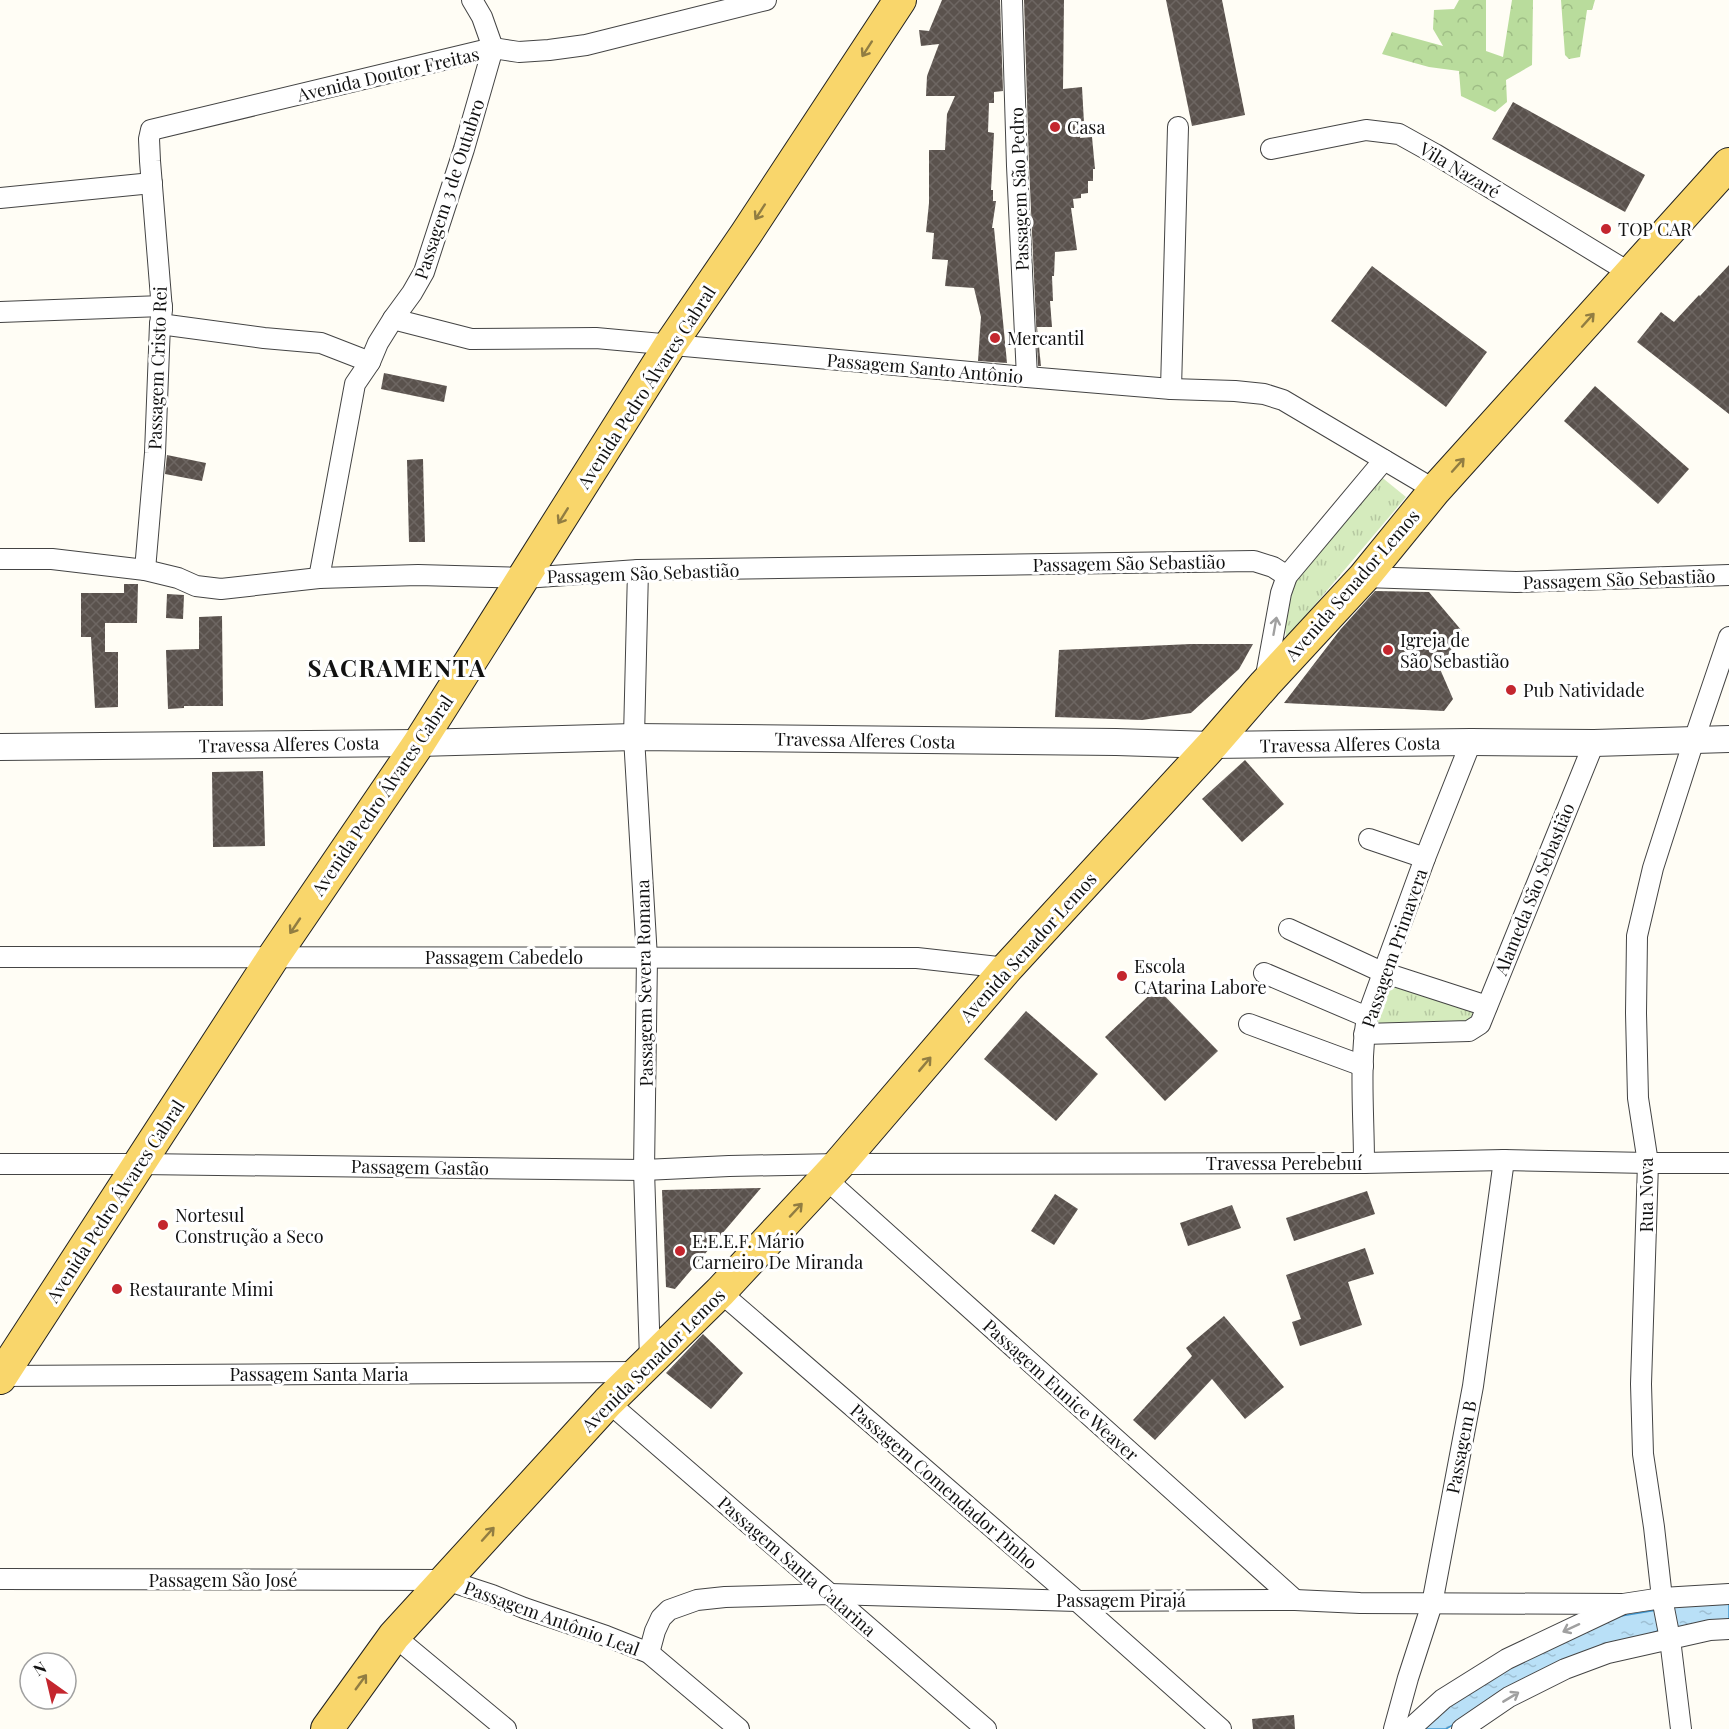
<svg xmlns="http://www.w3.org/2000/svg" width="1729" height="1729" font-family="'Playfair Display',serif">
<defs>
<pattern id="grass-tufts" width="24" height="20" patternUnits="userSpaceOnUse" patternTransform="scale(1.5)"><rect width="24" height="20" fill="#d5ebbd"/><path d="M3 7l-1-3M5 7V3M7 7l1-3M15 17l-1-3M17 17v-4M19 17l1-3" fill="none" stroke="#b6c8a1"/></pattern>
<pattern id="forest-crowns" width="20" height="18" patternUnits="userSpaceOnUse" patternTransform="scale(1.5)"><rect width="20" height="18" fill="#b9dc9c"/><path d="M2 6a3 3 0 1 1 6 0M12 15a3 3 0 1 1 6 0" fill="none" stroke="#9ebc85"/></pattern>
<pattern id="water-ripples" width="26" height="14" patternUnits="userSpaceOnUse" patternTransform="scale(1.5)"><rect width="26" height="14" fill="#b9e0f7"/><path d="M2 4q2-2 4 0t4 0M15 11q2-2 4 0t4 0" fill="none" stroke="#9ebfd3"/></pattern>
<pattern id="building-cross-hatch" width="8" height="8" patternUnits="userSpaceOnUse" patternTransform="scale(1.5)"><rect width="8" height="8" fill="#5a524d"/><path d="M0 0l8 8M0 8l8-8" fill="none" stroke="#6d6662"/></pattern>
</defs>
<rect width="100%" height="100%" fill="#fffdf5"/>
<g fill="url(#grass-tufts)">
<path d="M1379,475L1406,497L1286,639L1284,604L1295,580Z"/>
<path d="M1386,979L1483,1006L1464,1023L1376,1026L1371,1019Z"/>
</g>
<g fill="url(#forest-crowns)">
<path d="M1459,0H1486V51L1503,57L1512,0H1533L1532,65L1506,80L1507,102L1495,112L1461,96L1459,71L1429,67L1382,54L1392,32L1443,46L1433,29L1434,10L1454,9Z"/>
<path d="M1561,0H1595L1592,10H1587L1580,57L1569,59L1565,55Z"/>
</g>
<path fill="url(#water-ripples)" stroke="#3f96cf" stroke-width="1.5" d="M1729,1598V1622L1667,1628L1556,1664L1446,1729H1420L1495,1671L1583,1629L1621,1616Z"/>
<g fill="url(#building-cross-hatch)">
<path d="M942,0H1000L1003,91L994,92V103H989L988,132L994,133L991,190H993V201H996L992,228H994L1007,363L978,361L981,317L974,288L945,286L948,260L932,259L934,233L926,232L929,203V150H945L947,114L955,96H926L927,76L939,44L921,46L919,30L929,31Z"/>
<path d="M1024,0H1064L1063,89L1082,87L1084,123L1080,138L1092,137L1095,169H1093V181H1088V193L1081,194V198L1073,199L1074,208H1071L1077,250L1055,252L1054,276H1052L1053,301H1050L1052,327H1037L1041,366H1038L1029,166Z"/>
<path d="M1166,0H1222L1245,115L1192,126Z"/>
<path d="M1513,102L1645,175L1625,212L1492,139Z"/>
<path d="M1729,265V414L1637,342L1661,312L1674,322L1699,295L1700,296Z"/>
<path d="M1372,266L1487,352L1446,407L1331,321Z"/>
<path d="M384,373L447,386L444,402L381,389Z"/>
<path d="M1595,386L1689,469L1658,504L1564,421Z"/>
<path d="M167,455L206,463L202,481L165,474Z"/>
<path d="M423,459L425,542H409L407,460Z"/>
<path d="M124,584H138L137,623H105V652H118V707L95,708L91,637H81V593H124Z"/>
<path d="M1375,591L1429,592L1462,631L1440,669L1453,699L1444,711L1284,703L1340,630Z"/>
<path d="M167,594L184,595L183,619L166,618Z"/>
<path d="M222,616L223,706H184V708L168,709L166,650L199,649V617Z"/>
<path d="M1191,644H1253L1239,669L1191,713L1142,720L1055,717L1059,650Z"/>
<path d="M1245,760L1284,804L1242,842L1202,799Z"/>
<path d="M263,771L265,846L213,847L212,772Z"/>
<path d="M1157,988L1218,1051L1165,1101L1105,1037Z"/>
<path d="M1026,1011L1098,1074L1056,1121L984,1059Z"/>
<path d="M761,1188L675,1289L666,1287L662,1190Z"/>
<path d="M1367,1191L1375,1214L1294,1241L1286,1218Z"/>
<path d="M1055,1194L1078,1209L1054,1245L1031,1231Z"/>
<path d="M1232,1205L1241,1228L1188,1246L1180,1223Z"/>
<path d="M1365,1248L1374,1274L1348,1282L1362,1325L1300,1346L1292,1322L1301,1319L1286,1275Z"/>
<path d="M1224,1316L1284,1387L1245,1419L1212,1379L1155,1440L1133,1420L1192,1356L1186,1348Z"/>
<path d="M703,1334L743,1373L711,1409L666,1373Z"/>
<path d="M1294,1715L1295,1729H1253L1252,1719Z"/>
</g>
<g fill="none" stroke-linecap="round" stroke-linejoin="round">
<defs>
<g id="minor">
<path d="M1012,0L1017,166L1027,377"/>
<path d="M1271,149L1366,130L1399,134L1435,154L1630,273"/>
<path d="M0,198L152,183"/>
<path d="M0,312L162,306"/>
<path d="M393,319L471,339L596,338L1027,377L1171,389L1235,391L1264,394L1283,400L1435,490"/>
<path d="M160,324L264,338L321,343L370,362"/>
<path d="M1171,389L1178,127"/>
<path d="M0,559H52L145,570L178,578L196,586L221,589L319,578L418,575L524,578L638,570L1254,561L1273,567L1287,576"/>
<path d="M145,570L155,453L160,324L162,310L150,161L149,139L151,130L493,48L519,52L549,50L586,45L766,0"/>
<path d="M638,570L634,737L647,958L644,1170L650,1359"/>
<path d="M1364,577L1516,582L1729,575"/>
<path d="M319,578L355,384L370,362L378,343L393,319L412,293L424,272L464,149L493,48L482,17L472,0"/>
<path d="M1265,681L1281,593L1287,576L1384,460"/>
<path d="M1369,839L1425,858"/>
<path d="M1289,929L1382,972L1487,1006"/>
<path d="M0,957L917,958L1007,968"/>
<path d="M1264,973L1367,1017"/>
<path d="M1249,1024L1363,1066"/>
<path d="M1364,1034L1469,1031L1480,1024L1594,743"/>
<path d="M1364,1163C1364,1115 1359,1065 1367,1017L1425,858L1471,742"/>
<path d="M0,1164H140L644,1170L729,1166L839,1164L1364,1163L1504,1160L1648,1163H1729"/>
<path d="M826,1179L1295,1600"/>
<path d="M720,1292L1077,1601L1221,1729"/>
<path d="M0,1376L638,1372"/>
<path d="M608,1402L986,1729"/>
<path d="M0,1579L446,1580L492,1595L524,1608L606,1636L649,1653L739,1729"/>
<path d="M394,1636L506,1729"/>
<path d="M649,1653L655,1631L661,1618L669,1610L697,1600L725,1597L830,1594L1077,1601L1295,1600L1360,1603L1623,1604"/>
<path d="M1394,1729L1408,1678L1432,1604L1473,1386L1504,1160"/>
<path d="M1410,1729L1443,1699L1507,1659L1623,1604L1662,1598L1729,1594"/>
<path d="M1462,1729L1509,1697L1565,1669L1608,1653L1710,1630L1729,1629"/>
<path d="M1681,1729L1670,1639L1662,1598L1654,1527L1643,1454L1641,1384L1648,1163L1638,1098L1636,1013L1637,936L1653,868L1694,740L1729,637"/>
</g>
<path id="tertiary" d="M0,747L419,743L634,737L1116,742L1212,745L1471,742L1594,743L1729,739"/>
<g id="primary">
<path d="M0,1378L274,956L419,743L670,345L746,234L900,0"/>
<path d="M327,1729L394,1636L608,1402L720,1292L839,1164L1007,968L1212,745L1265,684L1364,577L1435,490L1729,164"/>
</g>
</defs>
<use href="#minor" stroke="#444" stroke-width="22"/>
<use href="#tertiary" stroke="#444" stroke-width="28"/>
<use href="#primary" stroke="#222" stroke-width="34"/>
<use href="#minor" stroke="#fff" stroke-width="20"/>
<use href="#tertiary" stroke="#fff" stroke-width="26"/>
<use href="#primary" stroke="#f9d66b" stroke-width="32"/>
</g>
<defs><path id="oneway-shaft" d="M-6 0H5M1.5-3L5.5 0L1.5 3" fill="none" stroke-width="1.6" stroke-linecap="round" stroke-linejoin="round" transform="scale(1.5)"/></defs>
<g stroke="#917d42">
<use href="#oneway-shaft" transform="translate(867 49) rotate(123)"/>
<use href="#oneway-shaft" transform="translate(760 212) rotate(123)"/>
<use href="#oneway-shaft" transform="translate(1588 320) rotate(-48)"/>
<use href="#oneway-shaft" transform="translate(1458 465) rotate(-48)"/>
<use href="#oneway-shaft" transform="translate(563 516) rotate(122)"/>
<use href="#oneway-shaft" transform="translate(295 926) rotate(124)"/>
<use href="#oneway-shaft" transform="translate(925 1064) rotate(-50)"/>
<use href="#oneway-shaft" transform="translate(796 1210) rotate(-47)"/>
<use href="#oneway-shaft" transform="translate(488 1534) rotate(-48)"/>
<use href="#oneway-shaft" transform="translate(361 1682) rotate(-54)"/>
</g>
<g stroke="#a0a0a0">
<use href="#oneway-shaft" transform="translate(1275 626) rotate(-80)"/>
<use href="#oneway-shaft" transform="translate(1571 1628) rotate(155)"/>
<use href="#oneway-shaft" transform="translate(1511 1697) rotate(-31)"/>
</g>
<g fill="#c4262e" stroke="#fff" stroke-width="2">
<circle cx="1055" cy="127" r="6"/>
<circle cx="1606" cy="229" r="6"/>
<circle cx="995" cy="338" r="6"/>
<circle cx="1388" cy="650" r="6"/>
<circle cx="1511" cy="690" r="6"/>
<circle cx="1122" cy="976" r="6"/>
<circle cx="163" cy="1225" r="6"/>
<circle cx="680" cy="1251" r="6"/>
<circle cx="117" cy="1289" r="6"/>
</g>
<g text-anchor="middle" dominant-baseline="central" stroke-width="6" stroke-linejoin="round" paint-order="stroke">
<g font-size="18" fill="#111" stroke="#fff">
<text transform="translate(388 74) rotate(-13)">Avenida Doutor Freitas</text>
<text transform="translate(1460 170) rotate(31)">Vila Nazaré</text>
<text transform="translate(449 189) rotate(-72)">Passagem 3 de Outubro</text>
<text transform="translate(1019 189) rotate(-92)">Passagem São Pedro</text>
<text transform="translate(157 368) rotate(-88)">Passagem Cristo Rei</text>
<text transform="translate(925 368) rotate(5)">Passagem Santo Antônio</text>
<text transform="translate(646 387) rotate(-57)">Avenida Pedro Álvares Cabral</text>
<text transform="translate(1129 563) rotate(-1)">Passagem São Sebastião</text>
<text transform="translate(643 573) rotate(-2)">Passagem São Sebastião</text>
<text transform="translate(1619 579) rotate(-2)">Passagem São Sebastião</text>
<text transform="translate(1352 585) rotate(-49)">Avenida Senador Lemos</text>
<text transform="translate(865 740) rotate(1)">Travessa Alferes Costa</text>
<text transform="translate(289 744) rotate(-1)">Travessa Alferes Costa</text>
<text transform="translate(1350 744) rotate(-1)">Travessa Alferes Costa</text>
<text transform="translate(382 795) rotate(-56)">Avenida Pedro Álvares Cabral</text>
<text transform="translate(1534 889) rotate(-68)">Alameda São Sebastião</text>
<text transform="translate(1028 947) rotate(-48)">Avenida Senador Lemos</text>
<text transform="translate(1394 948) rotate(-71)">Passagem Primavera</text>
<text x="504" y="957">Passagem Cabedelo</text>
<text transform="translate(644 983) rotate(-91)">Passagem Severa Romana</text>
<text x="1284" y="1163">Travessa Perebebuí</text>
<text transform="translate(420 1167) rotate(1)">Passagem Gastão</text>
<text transform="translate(1646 1195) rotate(-90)">Rua Nova</text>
<text transform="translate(115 1201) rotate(-57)">Avenida Pedro Álvares Cabral</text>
<text transform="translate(653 1360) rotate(-45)">Avenida Senador Lemos</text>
<text x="319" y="1374">Passagem Santa Maria</text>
<text transform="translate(1061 1390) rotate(42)">Passagem Eunice Weaver</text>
<text transform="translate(1461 1447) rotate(-79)">Passagem B</text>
<text transform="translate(944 1486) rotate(41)">Passagem Comendador Pinho</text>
<text transform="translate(797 1566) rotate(41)">Passagem Santa Catarina</text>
<text x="223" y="1580">Passagem São José</text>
<text x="1121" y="1600">Passagem Pirajá</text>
<text transform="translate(552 1618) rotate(20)">Passagem Antônio Leal</text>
</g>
<g font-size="18" fill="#111" stroke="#fff" text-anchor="start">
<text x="1067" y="127">Casa</text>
<text x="1618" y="229">TOP CAR</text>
<text x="1007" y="338">Mercantil</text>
<text x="1400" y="640">Igreja de<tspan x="1400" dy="21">São Sebastião</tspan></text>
<text x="1523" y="690">Pub Natividade</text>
<text x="1134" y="966">Escola<tspan x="1134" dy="21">CAtarina Labore</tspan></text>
<text x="175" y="1215">Nortesul<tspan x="175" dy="21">Construção a Seco</tspan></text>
<text x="692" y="1241">E.E.E.F. Mário<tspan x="692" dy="21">Carneiro De Miranda</tspan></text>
<text x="129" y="1289">Restaurante Mimi</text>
</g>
<g font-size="24" font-weight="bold" letter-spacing="1.5" fill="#111" stroke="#fff">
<text x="397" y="667">SACRAMENTA</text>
</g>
</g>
<g transform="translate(48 1681) rotate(326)"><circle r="28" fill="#ffffff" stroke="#a0a0a0" stroke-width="1.5"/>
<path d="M0-4.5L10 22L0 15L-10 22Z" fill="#c4262e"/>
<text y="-9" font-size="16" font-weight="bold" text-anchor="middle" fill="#111111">N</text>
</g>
</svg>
